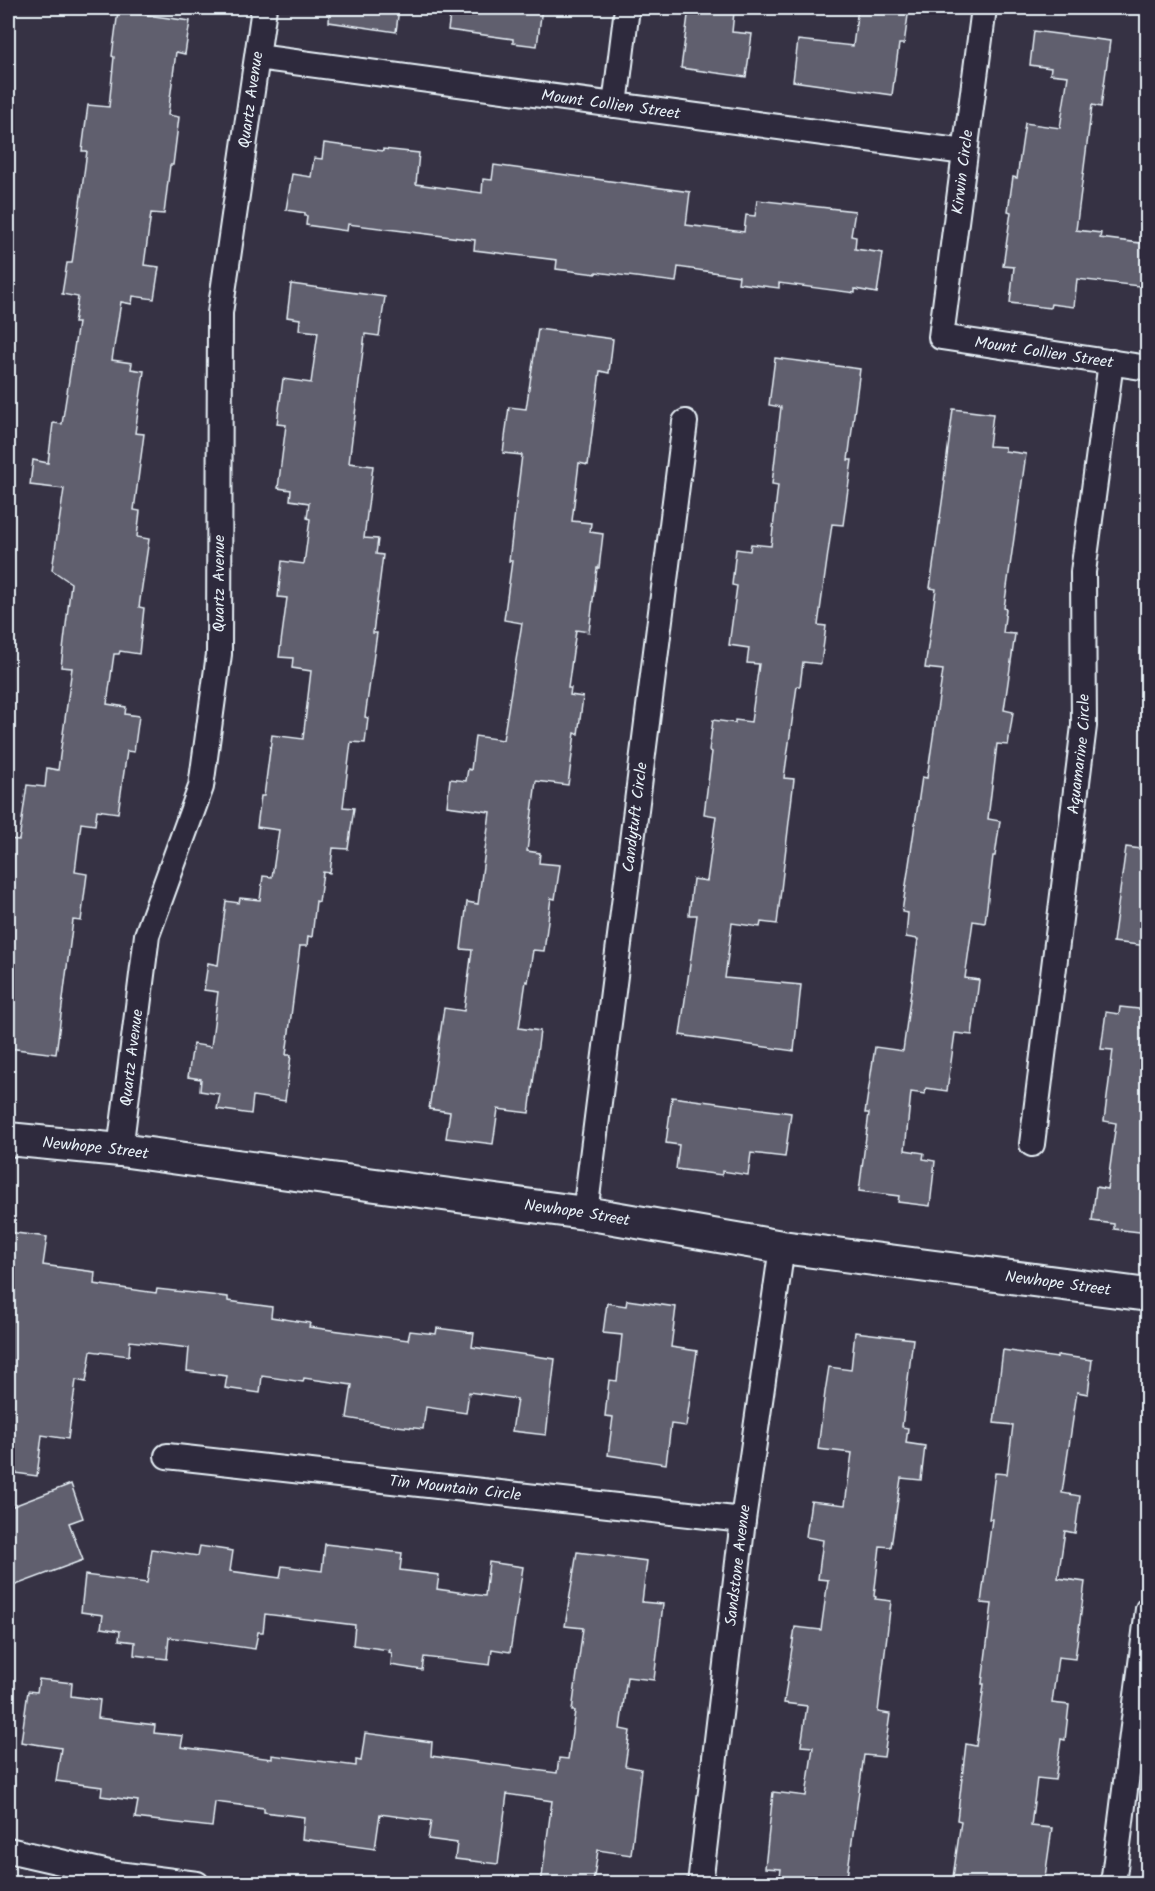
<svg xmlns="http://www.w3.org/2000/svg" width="1155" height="1891" font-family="Kalam,sans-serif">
<rect width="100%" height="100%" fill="#363244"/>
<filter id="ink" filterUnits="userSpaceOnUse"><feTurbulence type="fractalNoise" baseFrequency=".0167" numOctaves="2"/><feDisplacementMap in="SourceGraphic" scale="12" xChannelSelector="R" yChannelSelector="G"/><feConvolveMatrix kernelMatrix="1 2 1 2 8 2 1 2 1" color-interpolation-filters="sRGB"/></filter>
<g filter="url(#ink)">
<g fill="#605e6e" stroke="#e8f1f8" stroke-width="1.5">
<path d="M330,8H399L396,32L329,22Z"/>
<path d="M451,8H542L537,46L513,43V39L448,30Z"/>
<path d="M689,8H719L718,10L734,12L732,32L752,34L746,77L681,68Z"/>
<path d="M858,8H909L904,44H899L892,95L793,81L798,40L853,46Z"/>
<path d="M118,11L190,21L185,54L176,52L168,115L179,117L173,165H170L164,214L151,213L144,265L159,267L154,299L133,296L132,304L121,302L112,360L132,363L131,369L144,371L135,433L144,434L134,510L140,511L137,537L149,539L139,607L144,608L139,654L120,651L119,654H114L107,704L126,707L125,714L139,716L134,752L127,751L118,813L97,810L95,825L81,823L75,872L87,874L81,921L73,920L56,1054L8,1048V839L19,840L27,785L45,787L47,768L58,770L72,668L61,667L71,583L52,570L64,489L30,485L33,460L48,463L53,423L62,424L78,323H74L78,297L62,294L67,263H72L87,151H82L88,105L109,107L114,57L112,56Z"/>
<path d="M1034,31L1110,41L1101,107L1092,105L1076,230L1101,233L1100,238L1148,244V287L1077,279L1074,307L1051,304L1050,308L1010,303L1014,267L1003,266L1011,212L1008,211L1013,177L1017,178L1025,123L1060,128L1068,76L1050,74L1051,68L1030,65Z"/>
<path d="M324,143L383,151V149L419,153L416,184L482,193L483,179L492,180L494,165L690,192L686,225L744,232L746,215L755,216L757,200L855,211L851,236L856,237L855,249L883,253L877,293L855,289V293L779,283V288L738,283L739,276L678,267L676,282L596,272V274L556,269L557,260L474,250L475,240L348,224L347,231L306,225L307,216H305V213L286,210L292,174L311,177L314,158L322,159Z"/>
<path d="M291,284L385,297L379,336L365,334L349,463L373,466L364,538L378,539L376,554L383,555L373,633H377L365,717L368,718L365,743L351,742L343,807L354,808L348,849L333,848L330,873L323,872L319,902L316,901L312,937L308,936L307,946H300L286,1055H291L285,1101L253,1096L251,1114L217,1109L220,1094L200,1091L201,1079L188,1077L193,1044L211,1047L218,992L204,990L208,963L218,965L226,901L239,903L240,898L260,900L263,876L272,877L279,830L257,827L261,796H264L272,735L303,739L311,671L292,668L293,658L279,657L287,598L278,597L282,561L304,564L310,519L307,518L309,503L290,500L291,490L278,488L286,425L277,424L283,379L311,383L318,332L299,330L300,319L287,317Z"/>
<path d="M538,329L613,339L609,373L600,371L588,465L579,463L572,521L591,523L590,532L603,534L599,568H597L589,632L576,630L568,688H571L570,695L583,697L578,734L575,733L568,785L536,781L527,851L540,853L539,863L560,865L555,899L551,898L544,951L533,950L528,982L526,981L519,1028L540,1031L529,1113L498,1109L493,1144L446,1138L450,1112L429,1109L444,1008L464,1011L472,950L461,949L467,902L478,904L490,812L447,806L450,779L466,781L468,769L471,770L475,736L503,740L522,623L504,620L512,561H509L522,455L503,453L509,407L526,409Z"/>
<path d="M775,358L860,369L848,460H852L843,525L832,524L818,625L826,626L821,664L803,662L800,686H797L784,778L794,779L777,924L761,922L760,927L732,923L725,978L801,985L794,1051L680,1035L697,915H689L693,879L707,881L716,816L704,814L712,752L709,751L713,720L735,723V720L751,722L759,664L747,663L749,648L729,645L737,586L732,585L736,549L750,551L751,544L771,546L778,485L772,484L781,407L769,405Z"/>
<path d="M953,409L993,414L989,446L1005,447V451L1026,454L1004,608L1006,609L1003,633L1015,634L1004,710L1013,712L1008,745L997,744L988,819L1000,821L995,856H993L985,923L973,921L965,978L979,980L972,1035L955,1033L947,1091L926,1088L925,1094L911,1092L905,1150L924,1153L923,1159L935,1161L930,1206L898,1202L899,1196L859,1191L869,1113H865L875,1047L903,1051L918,939L906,937L908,913L902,912L922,777L927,778L943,670L925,668L936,589L930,588L945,481L944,480Z"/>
<path d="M1126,847L1148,850V946L1113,942Z"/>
<path d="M1120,1007L1148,1010V1233L1114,1229V1224L1092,1221L1096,1187L1107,1189L1116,1123L1104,1121L1113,1050L1101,1049L1106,1012L1119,1014Z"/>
<path d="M672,1097L791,1113L785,1157L751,1153L748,1175L722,1171V1175L676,1169L679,1145L666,1143Z"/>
<path d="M8,1232L47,1237L43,1265L95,1272L94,1284L156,1293L157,1289L228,1297V1301L272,1307L271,1317L310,1323L309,1327L408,1340L410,1331L436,1334L437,1328L474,1333L472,1347L555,1359L546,1435L512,1431L517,1399L469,1392L466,1413L426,1407L423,1429L388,1425L347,1418L352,1385L304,1378L303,1382L262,1376L260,1393L225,1388L227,1376L187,1371L189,1348L130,1341L129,1356L91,1351L86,1382L76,1380L68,1439L42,1435L37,1476L8,1472Z"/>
<path d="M627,1300L676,1307L671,1347L697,1351L686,1426L671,1424L666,1464L608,1455L613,1417L605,1416L609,1380L617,1381L622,1335L603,1333L607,1303L626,1306Z"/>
<path d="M855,1332L913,1339L902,1427L908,1428L906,1443L925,1446L921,1480L901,1478L891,1547L880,1546L874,1596L876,1597L875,1599L891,1601L878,1712L890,1714L884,1757L864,1755L846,1884H779L781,1869L765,1868L773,1792L806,1796L813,1747L801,1746L807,1706L784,1703L795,1627L821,1630L828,1580L818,1579L823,1540L806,1537L811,1501L845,1505L852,1453L818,1449L825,1392L829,1367L851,1370Z"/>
<path d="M1003,1350L1057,1358V1355L1092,1360L1088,1394L1077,1392L1062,1493L1080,1496L1075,1533L1065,1531L1058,1578L1085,1582L1075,1659L1058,1657L1052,1703L1069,1705L1065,1740L1061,1739L1055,1780L1037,1778L1031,1826L1052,1828L1044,1884H952L961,1821L957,1820L966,1744L976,1746L984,1684H982L992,1604L981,1603L992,1519H989L995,1473L1007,1474L1013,1425L994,1423Z"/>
<path d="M71,1484L83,1518L69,1523L83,1560L8,1588V1508Z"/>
<path d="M325,1544L402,1553L400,1570L439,1575L437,1589L485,1596L489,1562L523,1567L510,1652L492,1649L490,1665L424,1657L422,1670L391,1665L392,1653L389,1652L390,1650L353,1645L355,1625L265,1614L263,1632H258L255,1649L169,1637L167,1659L134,1655L135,1642L119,1640L120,1631L101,1628L103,1615L81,1612L85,1575L147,1583L152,1549L198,1556L200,1546L233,1551L230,1571L280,1578L282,1566L322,1571Z"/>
<path d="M577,1552L647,1561L642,1602L663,1604L654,1680L627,1677L620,1729L630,1731L625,1766L641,1769L631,1855L598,1850L593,1884H541L552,1801L507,1794L498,1864L455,1859L457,1843L428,1839L431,1821L380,1814L375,1849L302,1839L304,1817L264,1812V1808L215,1802L212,1827L135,1818L138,1801L101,1796L102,1787L56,1781L61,1748L21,1742L28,1691L37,1692L39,1679L72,1683L71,1696L100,1700L98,1718L155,1725L154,1733L183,1736L181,1747L272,1759V1755L356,1766V1760L361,1761L365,1733L432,1742L431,1756L557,1773L559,1758L568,1759L575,1711H572L583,1628L565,1626Z"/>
</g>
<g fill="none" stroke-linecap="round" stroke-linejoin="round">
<defs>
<g id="minor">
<path id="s1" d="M984,8L941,337L1148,368"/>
<path id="s2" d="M257,57L965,152"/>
<path d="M615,105L627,8"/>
<path id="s3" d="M1032,1144L1084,726L1083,572L1111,362"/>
<path id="s4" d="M120,1150L147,935L201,787L219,654L220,313L264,8"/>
<path id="s5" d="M585,1213L685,422"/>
<path id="s6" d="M167,1456L743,1520"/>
<path d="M8,1850L109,1873L197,1884"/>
<path id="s7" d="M700,1884L743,1520L782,1247"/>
<path d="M1113,1884L1148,1609"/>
</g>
<g id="tertiary">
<path id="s8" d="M8,1139L120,1150L368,1184L585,1213L782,1247L1148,1295"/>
</g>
</defs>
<use href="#minor" stroke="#e8f1f8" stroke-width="28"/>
<use href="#tertiary" stroke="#e8f1f8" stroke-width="36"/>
<use href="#minor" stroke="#2f2a3d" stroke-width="24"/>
<use href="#tertiary" stroke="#2f2a3d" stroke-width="32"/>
</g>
</g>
<g text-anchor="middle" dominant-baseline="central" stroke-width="6" stroke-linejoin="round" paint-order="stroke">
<g font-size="16" fill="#e8f1f8" stroke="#2f2a3d">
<text stroke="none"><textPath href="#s4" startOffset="1065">Quartz Avenue</textPath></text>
<text stroke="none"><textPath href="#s2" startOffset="357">Mount Collien Street</textPath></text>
<text transform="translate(963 172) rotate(-83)">Kirwin Circle</text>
<text stroke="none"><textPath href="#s1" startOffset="436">Mount Collien Street</textPath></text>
<text stroke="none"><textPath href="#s4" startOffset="579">Quartz Avenue</textPath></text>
<text stroke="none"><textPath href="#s3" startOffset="393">Aquamarine Circle</textPath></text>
<text stroke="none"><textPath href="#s5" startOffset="399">Candytuft Circle</textPath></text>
<text stroke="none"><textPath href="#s4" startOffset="93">Quartz Avenue</textPath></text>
<text stroke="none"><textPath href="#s8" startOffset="88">Newhope Street</textPath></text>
<text stroke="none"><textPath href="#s8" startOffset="574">Newhope Street</textPath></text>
<text stroke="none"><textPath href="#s8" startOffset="1060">Newhope Street</textPath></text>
<text stroke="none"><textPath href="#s6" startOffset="290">Tin Mountain Circle</textPath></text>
<text stroke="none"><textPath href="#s7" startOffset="321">Sandstone Avenue</textPath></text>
</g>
</g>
<rect width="1155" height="1891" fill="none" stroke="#2f2a3d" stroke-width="30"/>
<rect x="15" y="15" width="1125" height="1861" fill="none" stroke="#e8f1f8" stroke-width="2" filter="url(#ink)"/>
</svg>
